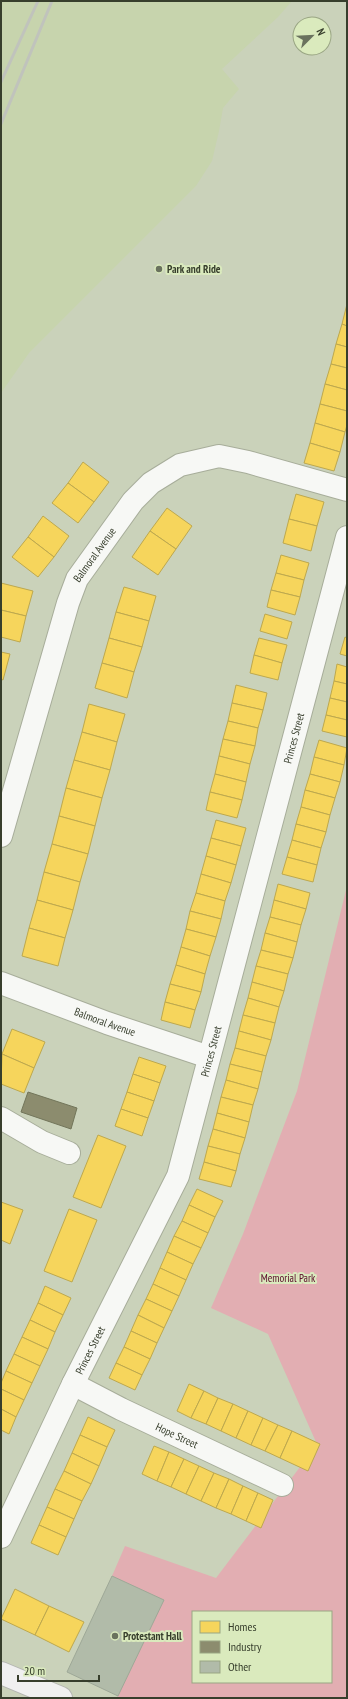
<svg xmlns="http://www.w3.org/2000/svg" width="348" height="1699" font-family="'PT Sans Narrow',sans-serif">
<rect width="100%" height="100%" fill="#cad2ba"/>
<path fill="#c7d4ad" d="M1,1H292L278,17L222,69L239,89L223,108L219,131L212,161L196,186L29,353L1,393Z"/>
<path fill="#e2aeb2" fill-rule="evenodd" d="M347,886V1698H117L163,1600L112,1576L125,1546L216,1578L300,1467L308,1471L320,1444L316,1442L268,1334L211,1308L243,1234L297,1091ZM193,1612H331V1682H193Z"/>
<g fill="#f6d55c" stroke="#bda84e">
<path d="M347,304V326L342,324Z"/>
<path d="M342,324L347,326V347L336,344Z"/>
<path d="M336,344L347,347V368L331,364Z"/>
<path d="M331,364L347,368V390L325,384Z"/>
<path d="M325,384L347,390V411L320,404Z"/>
<path d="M320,404L347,411V425L345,432L315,423Z"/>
<path d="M315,423L345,432L340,452L310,443Z"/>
<path d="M310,443L340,452L334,471L304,463Z"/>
<path d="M83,462L109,482L94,502L68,483Z"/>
<path d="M68,483L94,502L78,523L52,503Z"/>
<path d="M296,494L324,502L317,526L289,519Z"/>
<path d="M167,508L192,526L176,549L150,531Z"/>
<path d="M43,516L69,536L54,557L28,537Z"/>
<path d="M289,519L317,526L311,551L283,543Z"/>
<path d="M150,531L176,549L158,575L132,557Z"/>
<path d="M28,537L54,557L38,577L12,557Z"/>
<path d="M281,555L309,563L304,580L276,573Z"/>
<path d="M276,573L304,580L300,597L271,590Z"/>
<path d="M1,583L33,591L26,616L1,610Z"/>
<path d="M124,587L156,596L149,621L116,612Z"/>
<path d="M271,590L300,597L295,615L267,607Z"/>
<path d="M1,610L26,616L20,642L1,637Z"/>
<path d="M116,612L149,621L142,647L109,638Z"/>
<path d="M265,614L292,622L287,639L260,631Z"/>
<path d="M345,637L347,638V656L340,654Z"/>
<path d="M109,638L142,647L134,672L102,663Z"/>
<path d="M259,638L287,645L282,663L254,655Z"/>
<path d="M1,652L10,654L3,680L1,679Z"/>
<path d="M254,655L282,663L278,680L250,673Z"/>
<path d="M102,663L134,672L127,698L95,688Z"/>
<path d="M337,664L347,667V684L334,681Z"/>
<path d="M334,681L347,684V702L330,698Z"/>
<path d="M236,685L267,693L263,710L232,703Z"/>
<path d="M330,698L347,702V720L326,715Z"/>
<path d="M232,703L263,710L258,728L228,721Z"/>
<path d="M89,704L125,714L117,742L82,732Z"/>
<path d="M326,715L347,720V737L322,731Z"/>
<path d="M228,721L258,728L255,746L223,739Z"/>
<path d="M82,732L117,742L110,770L74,760Z"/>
<path d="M223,739L255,746L250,764L219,756Z"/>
<path d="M319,740L347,748L344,765L314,757Z"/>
<path d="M219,756L250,764L246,782L215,774Z"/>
<path d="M314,757L344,765L340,782L310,774Z"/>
<path d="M74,760L110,770L102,798L66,788Z"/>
<path d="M215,774L246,782L242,800L210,792Z"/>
<path d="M310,774L340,782L335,798L305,790Z"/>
<path d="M66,788L102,798L95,826L59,816Z"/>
<path d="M305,790L335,798L330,815L301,807Z"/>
<path d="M210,792L242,800L237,818L206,810Z"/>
<path d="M301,807L330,815L326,832L296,824Z"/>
<path d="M59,816L95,826L88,854L52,844Z"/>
<path d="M216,820L246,828L241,846L211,838Z"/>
<path d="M296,824L326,832L321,848L292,840Z"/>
<path d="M211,838L241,846L236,865L206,856Z"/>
<path d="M292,840L321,848L317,865L287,857Z"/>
<path d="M52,844L88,854L80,882L44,872Z"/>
<path d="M206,856L236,865L231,883L201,874Z"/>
<path d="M287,857L317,865L313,882L282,874Z"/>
<path d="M44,872L80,882L73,910L37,900Z"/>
<path d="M201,874L231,883L225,901L196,893Z"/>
<path d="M278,884L310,893L306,909L274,900Z"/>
<path d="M196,893L225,901L221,919L190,911Z"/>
<path d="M37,900L73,910L65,938L29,928Z"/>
<path d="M274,900L306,909L301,925L270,917Z"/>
<path d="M190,911L221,919L216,937L186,929Z"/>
<path d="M270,917L301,925L297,942L265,933Z"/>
<path d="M29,928L65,938L58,966L22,956Z"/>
<path d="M186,929L216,937L210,956L181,947Z"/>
<path d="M265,933L297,942L293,958L261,950Z"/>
<path d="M181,947L210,956L205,974L176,965Z"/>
<path d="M261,950L293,958L288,974L256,966Z"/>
<path d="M176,965L205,974L201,992L170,984Z"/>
<path d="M256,966L288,974L284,991L252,982Z"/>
<path d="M252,982L284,991L279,1007L248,998Z"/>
<path d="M170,984L201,992L195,1010L165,1002Z"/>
<path d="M248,998L279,1007L275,1023L243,1015Z"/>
<path d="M165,1002L195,1010L190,1028L161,1020Z"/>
<path d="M243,1015L275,1023L271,1040L239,1031Z"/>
<path d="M12,1029L45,1042L34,1068L2,1054Z"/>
<path d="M239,1031L271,1040L266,1056L235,1048Z"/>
<path d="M235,1048L266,1056L262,1072L230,1064Z"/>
<path d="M2,1054L34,1068L24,1093L1,1084Z"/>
<path d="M139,1057L166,1066L160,1083L133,1074Z"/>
<path d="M230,1064L262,1072L258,1089L226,1080Z"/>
<path d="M133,1074L160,1083L154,1101L127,1092Z"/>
<path d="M226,1080L258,1089L253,1105L221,1097Z"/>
<path d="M127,1092L154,1101L148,1118L121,1109Z"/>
<path d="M221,1097L253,1105L249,1122L217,1113Z"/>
<path d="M121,1109L148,1118L142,1136L115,1126Z"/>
<path d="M217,1113L249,1122L245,1138L213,1129Z"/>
<path d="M213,1129L245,1138L240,1154L208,1146Z"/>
<path d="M98,1135L126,1146L101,1208L73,1197Z"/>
<path d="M208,1146L240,1154L236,1171L204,1162Z"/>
<path d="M204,1162L236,1171L231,1187L199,1179Z"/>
<path d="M197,1189L223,1201L215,1217L189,1205Z"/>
<path d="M1,1202L23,1210L10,1244L1,1240Z"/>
<path d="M189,1205L215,1217L208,1233L182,1221Z"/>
<path d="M69,1209L97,1220L72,1282L44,1271Z"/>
<path d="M182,1221L208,1233L201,1248L174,1236Z"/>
<path d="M174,1236L201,1248L193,1264L167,1252Z"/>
<path d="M167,1252L193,1264L186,1280L160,1268Z"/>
<path d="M160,1268L186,1280L179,1296L153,1284Z"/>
<path d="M153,1284L179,1296L172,1311L146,1299Z"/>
<path d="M45,1286L71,1298L63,1315L38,1303Z"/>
<path d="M146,1299L172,1311L164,1328L138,1315Z"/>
<path d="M38,1303L63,1315L55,1332L30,1320Z"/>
<path d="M138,1315L164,1328L157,1343L131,1331Z"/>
<path d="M30,1320L55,1332L48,1349L22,1337Z"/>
<path d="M131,1331L157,1343L150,1359L124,1347Z"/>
<path d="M22,1337L48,1349L40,1366L14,1354Z"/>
<path d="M124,1347L150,1359L142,1375L116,1363Z"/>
<path d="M14,1354L40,1366L32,1383L6,1371Z"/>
<path d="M116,1363L142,1375L135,1390L109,1378Z"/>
<path d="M6,1371L32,1383L24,1400L1,1389V1383Z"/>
<path d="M189,1384L204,1391L191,1418L177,1411Z"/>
<path d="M1,1389L24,1400L16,1417L1,1409Z"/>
<path d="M204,1391L218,1398L206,1424L191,1418Z"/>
<path d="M218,1398L233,1404L221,1431L206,1424Z"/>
<path d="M233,1404L248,1411L236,1438L221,1431Z"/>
<path d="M1,1409L16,1417L9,1434L1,1430Z"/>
<path d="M248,1411L263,1418L251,1445L236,1438Z"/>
<path d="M88,1417L115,1430L107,1447L80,1435Z"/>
<path d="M263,1418L278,1425L265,1451L251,1445Z"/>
<path d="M278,1425L292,1431L280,1458L265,1451Z"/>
<path d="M292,1431L320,1444L308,1471L280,1458Z"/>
<path d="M80,1435L107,1447L99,1466L72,1453Z"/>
<path d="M154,1446L169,1452L157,1481L142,1474Z"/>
<path d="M169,1452L184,1459L171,1487L157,1481Z"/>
<path d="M72,1453L99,1466L91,1484L64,1471Z"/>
<path d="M184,1459L199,1466L186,1494L171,1487Z"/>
<path d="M199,1466L214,1473L201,1501L186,1494Z"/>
<path d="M64,1471L91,1484L82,1501L55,1489Z"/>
<path d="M214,1473L229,1479L216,1508L201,1501Z"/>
<path d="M229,1479L243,1486L231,1514L216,1508Z"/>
<path d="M243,1486L258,1493L246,1521L231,1514Z"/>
<path d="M55,1489L82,1501L74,1519L47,1507Z"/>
<path d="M258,1493L273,1500L261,1528L246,1521Z"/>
<path d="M47,1507L74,1519L66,1537L39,1525Z"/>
<path d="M39,1525L66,1537L58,1555L31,1543Z"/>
<path d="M15,1589L49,1606L35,1635L1,1619Z"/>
<path d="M49,1606L84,1622L69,1652L35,1635Z"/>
</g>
<path fill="#8c8c6e" stroke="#72755a" d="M28,1092L77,1108L71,1129L21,1112Z"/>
<path fill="#b1bba9" stroke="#9ea897" d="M112,1576L164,1600L118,1696L67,1672Z"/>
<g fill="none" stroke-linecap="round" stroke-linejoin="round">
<defs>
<g id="minor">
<path id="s1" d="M1,836L68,603L77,579L133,501L151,483L180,465L219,456L248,462L347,490"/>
<path id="s2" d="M1,983L107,1023L209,1057"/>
<path d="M1,1118L42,1142L69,1153"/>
<path id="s3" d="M73,1384L121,1409L282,1485"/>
<path id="s4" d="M1,1537L73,1384L178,1176L347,537"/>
</g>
<path id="primary" d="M1,1673L61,1698"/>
</defs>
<use href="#minor" stroke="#a7ad9a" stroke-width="24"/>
<use href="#primary" stroke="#b4b5b1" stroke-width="24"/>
<use href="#minor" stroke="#f7f8f5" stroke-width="22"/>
<use href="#primary" stroke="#f0f0f0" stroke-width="22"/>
<g stroke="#c0c3bc" stroke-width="3">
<path d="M1,82L38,1"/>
<path d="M1,124L52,1"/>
</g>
</g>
<g fill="#6a725e" stroke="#daeabd" stroke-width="1.5">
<circle cx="159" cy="269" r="4"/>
<circle cx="115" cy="1636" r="4"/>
</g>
<g text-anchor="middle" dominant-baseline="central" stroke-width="4" stroke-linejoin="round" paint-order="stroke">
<g font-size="11" font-weight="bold" fill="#373e2c" stroke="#daeabd" text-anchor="start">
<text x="167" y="269">Park and Ride</text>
<text x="123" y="1636">Protestant Hall</text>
</g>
<g font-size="11" fill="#373e2c" stroke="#daeabd">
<text stroke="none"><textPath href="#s1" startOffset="298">Balmoral Avenue</textPath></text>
<text stroke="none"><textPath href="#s4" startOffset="855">Princes Street</textPath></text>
<text stroke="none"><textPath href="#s2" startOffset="111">Balmoral Avenue</textPath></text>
<text stroke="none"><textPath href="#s4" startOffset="531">Princes Street</textPath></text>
<text stroke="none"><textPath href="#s4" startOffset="207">Princes Street</textPath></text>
<text stroke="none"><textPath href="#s3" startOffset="116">Hope Street</textPath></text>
</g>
<g font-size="11" fill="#590829" stroke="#daeabd">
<text x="288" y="1278">Memorial Park</text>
</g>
</g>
<rect width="348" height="1699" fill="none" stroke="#373e2c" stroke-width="4"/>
<rect x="192" y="1611" width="140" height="72" fill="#daeabd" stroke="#99a583"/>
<rect x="200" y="1621" width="20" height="12" fill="#f6d55c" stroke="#99a583"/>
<text x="228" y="1631" font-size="12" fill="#373e2c">Homes</text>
<rect x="200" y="1641" width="20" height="12" fill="#8c8c6e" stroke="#99a583"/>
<text x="228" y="1651" font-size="12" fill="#373e2c">Industry</text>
<rect x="200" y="1661" width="20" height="12" fill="#b1bba9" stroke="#99a583"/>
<text x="228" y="1671" font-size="12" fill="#373e2c">Other</text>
<g transform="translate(312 36) rotate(66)"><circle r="19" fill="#daeabd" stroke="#99a583"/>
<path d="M0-3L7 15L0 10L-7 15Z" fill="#6a725e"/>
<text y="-6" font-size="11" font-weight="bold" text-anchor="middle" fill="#373e2c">N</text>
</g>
<path d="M18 1675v6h81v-6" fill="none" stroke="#373e2c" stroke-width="2"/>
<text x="24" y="1675" font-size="12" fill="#373e2c" stroke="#daeabd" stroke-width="3" paint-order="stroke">20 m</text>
</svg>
